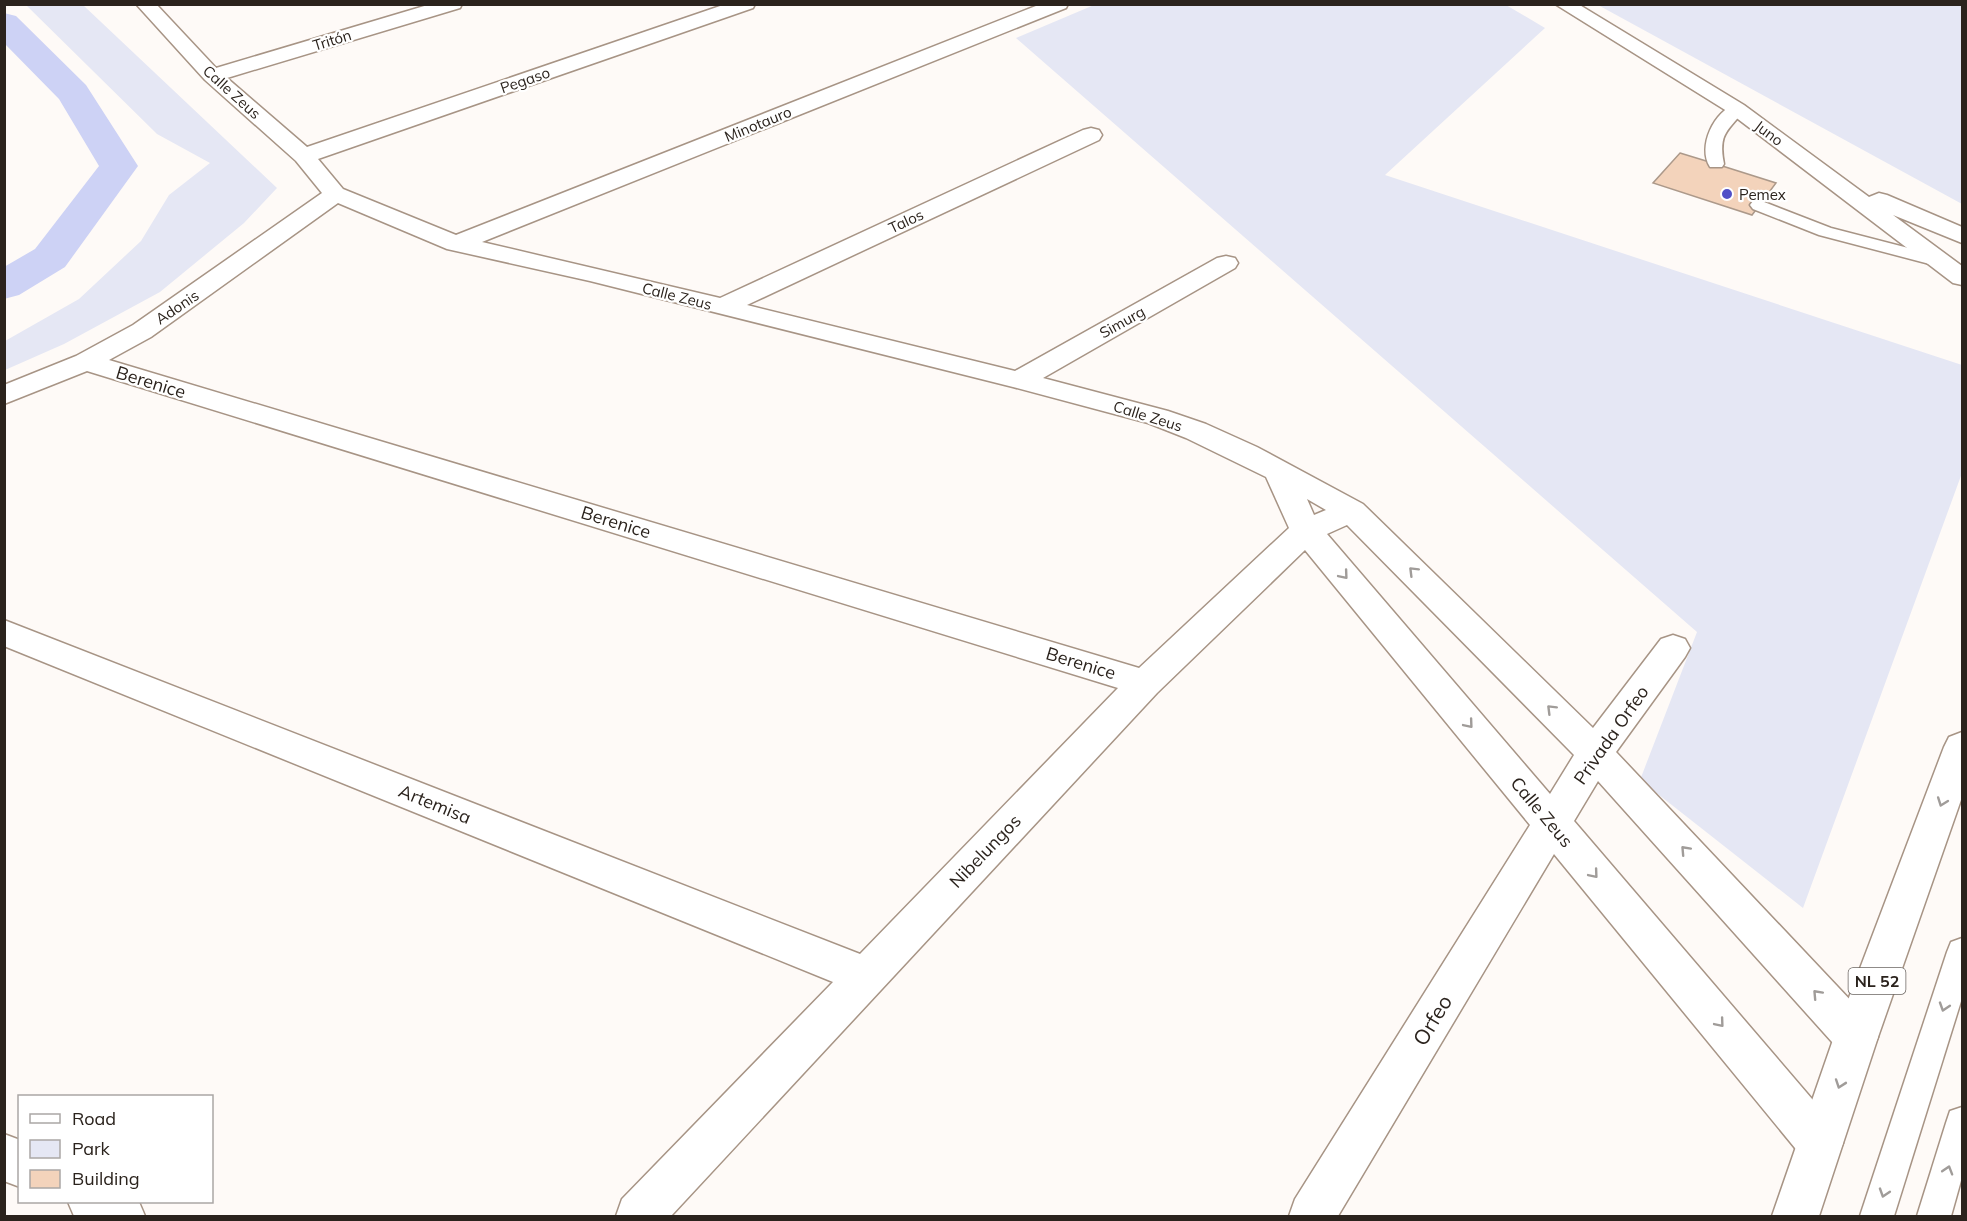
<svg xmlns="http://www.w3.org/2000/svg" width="1967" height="1221" font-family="Mulish,sans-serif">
<rect width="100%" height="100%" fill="#fefaf7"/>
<g fill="#e5e7f4">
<path d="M26,5H83L277,188L244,223L160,292L64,344L5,370V341L79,299L141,241L169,195L210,163L157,134Z"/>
<path d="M1094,5H1506L1545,28L1385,175L1962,365V473L1803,908L1640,780L1697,632L1016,38Z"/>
<path d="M1598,5H1962V204Z"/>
</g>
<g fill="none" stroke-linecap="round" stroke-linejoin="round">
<path fill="#cdd2f5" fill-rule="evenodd" d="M4,13L16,16L86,85L138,166L65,267L19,295L4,299V267L35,249L99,166L59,99L4,43Z"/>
</g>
<path fill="#f3d3bb" stroke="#ac998a" stroke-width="1.5" d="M1680,153L1716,164L1776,183L1752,215L1653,183Z"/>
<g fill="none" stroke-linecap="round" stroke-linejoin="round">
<defs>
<g id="service">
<path d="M1737,104L1745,109C1728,132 1718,132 1724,164L1722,167H1710C1697,147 1714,110 1737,104Z"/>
<path d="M1759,200L1831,228L1947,258L1950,262L1947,266L1941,267L1819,235L1753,209L1750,205L1753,201Z"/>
<path d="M1962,938V998L1894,1216H1860L1947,952L1951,942Z"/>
<path d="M1962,1107V1177L1951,1216H1917L1946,1123L1950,1111Z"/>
</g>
<g id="minor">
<path d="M136,4H156L216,68L431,4H462L460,8L227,78L307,147L726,4H755L753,8L318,159L343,189L456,235L1041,4H1068L1066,8L482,242L720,298L1083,130L1091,128L1099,130L1102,135L1099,140L747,305L1015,371L1217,258L1226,256L1235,258L1238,263L1235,268L1043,378L1168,411L1206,424L1257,447L1363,504L1593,728L1661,639L1673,635L1685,639L1690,648L1685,657L1616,752L1871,1022L1878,1037L1871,1052L1856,1058L1841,1052L1598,781L1574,821L1836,1127L1843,1143L1836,1159L1820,1166L1804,1159L1554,854L1338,1216H1289L1295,1199L1530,825L1305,550L1157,693L671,1216H616L622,1199L833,982L4,646V620L860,954L1118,688L87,371L4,404V385L76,356L133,325L322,193L296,161L205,80ZM338,203L447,249L590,281L1013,387L1148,423L1186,438L1266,477L1289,528L1139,668L109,360L151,337ZM1307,499L1326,510L1314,515ZM1347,525L1574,755L1550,794L1327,534Z"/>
<path d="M1555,4H1578L1744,105L1869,197L1879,193L1887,195L1962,227V243L1893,215L1962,266V285L1953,283L1730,113Z"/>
<path d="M4,1134L20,1140V1187L4,1181Z"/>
<path d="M68,1202H139L145,1216H74Z"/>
</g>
<path id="primary" d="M1962,732V797L1878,1037L1819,1216H1772L1834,1037L1944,747L1949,737Z"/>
</defs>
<use href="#service" stroke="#a79485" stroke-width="3"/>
<use href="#minor" stroke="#a79485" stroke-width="3"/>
<use href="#primary" stroke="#a79485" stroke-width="3"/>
<use href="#service" fill="#fff" fill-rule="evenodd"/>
<use href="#minor" fill="#fff" fill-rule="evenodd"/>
<use href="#primary" fill="#fff" fill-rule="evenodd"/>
</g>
<defs><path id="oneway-chevron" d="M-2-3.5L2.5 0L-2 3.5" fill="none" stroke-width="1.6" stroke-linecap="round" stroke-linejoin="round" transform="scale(1.5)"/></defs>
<g stroke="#a09c99">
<use href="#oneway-chevron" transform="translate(1413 571) rotate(-135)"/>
<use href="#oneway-chevron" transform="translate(1344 575) rotate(50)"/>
<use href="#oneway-chevron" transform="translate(1551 709) rotate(-135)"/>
<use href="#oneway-chevron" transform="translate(1469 724) rotate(50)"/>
<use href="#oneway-chevron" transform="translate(1942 802) rotate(110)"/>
<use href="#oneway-chevron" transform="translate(1685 850) rotate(-133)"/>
<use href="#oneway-chevron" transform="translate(1594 874) rotate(50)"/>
<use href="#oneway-chevron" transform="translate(1817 994) rotate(-133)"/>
<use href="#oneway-chevron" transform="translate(1944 1007) rotate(108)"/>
<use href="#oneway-chevron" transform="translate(1720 1023) rotate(50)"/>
<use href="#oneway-chevron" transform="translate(1840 1084) rotate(109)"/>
<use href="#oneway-chevron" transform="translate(1948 1170) rotate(-73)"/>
<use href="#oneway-chevron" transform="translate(1884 1193) rotate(108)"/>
</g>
<circle fill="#5150c7" stroke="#fff" stroke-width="2" cx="1727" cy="194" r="6"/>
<g text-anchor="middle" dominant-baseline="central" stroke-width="4.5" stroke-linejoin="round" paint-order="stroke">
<g font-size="15" fill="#2b231d" stroke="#fff">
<text transform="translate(332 40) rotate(-17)">Tritón</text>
<text transform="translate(525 80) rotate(-19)">Pegaso</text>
<text transform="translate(232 92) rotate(42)">Calle Zeus</text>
<text transform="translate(758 124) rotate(-22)">Minotauro</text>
<text transform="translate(1769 133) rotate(37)">Juno</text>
<text transform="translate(906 221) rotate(-25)">Talos</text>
<text transform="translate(677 296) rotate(14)">Calle Zeus</text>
<text transform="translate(177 307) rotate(-34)">Adonis</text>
<text transform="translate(1122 322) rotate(-29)">Simurg</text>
<text transform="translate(1148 416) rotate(17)">Calle Zeus</text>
</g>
<g font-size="15" fill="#2b231d" stroke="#fff" text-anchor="start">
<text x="1739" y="194">Pemex</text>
</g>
<rect fill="#fff" stroke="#6b6561" stroke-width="1.5" x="1848.5" y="968" width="57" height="26" rx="4.5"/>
<g font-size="16" font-weight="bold" fill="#2b231d">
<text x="1877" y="981">NL 52</text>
</g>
<g font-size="18" fill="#2b231d" stroke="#fff">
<text transform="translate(151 382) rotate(17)">Berenice</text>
<text transform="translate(616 522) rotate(17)">Berenice</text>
<text transform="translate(1081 663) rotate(17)">Berenice</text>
<text transform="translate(1611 735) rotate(-55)">Privada Orfeo</text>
<text transform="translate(435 804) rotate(22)">Artemisa</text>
<text transform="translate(1542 812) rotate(50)">Calle Zeus</text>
<text transform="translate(985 851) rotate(-46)">Nibelungos</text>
</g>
<g font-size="21" fill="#2b231d" stroke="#fff">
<text transform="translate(1432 1020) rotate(-59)">Orfeo</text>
</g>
</g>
<rect width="1967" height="1221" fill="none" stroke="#2b231d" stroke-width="12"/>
<rect x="18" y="1095" width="195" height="108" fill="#ffffff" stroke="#aaa7a5" stroke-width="1.5"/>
<rect x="30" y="1114" width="30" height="9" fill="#ffffff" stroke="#aaa7a5" stroke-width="1.5"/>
<text x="72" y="1125" font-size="18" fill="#2b231d">Road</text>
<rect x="30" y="1140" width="30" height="18" fill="#e5e7f4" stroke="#aaa7a5" stroke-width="1.5"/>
<text x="72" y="1155" font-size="18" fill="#2b231d">Park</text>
<rect x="30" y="1170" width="30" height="18" fill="#f3d3bb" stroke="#aaa7a5" stroke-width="1.5"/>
<text x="72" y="1185" font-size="18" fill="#2b231d">Building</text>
</svg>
